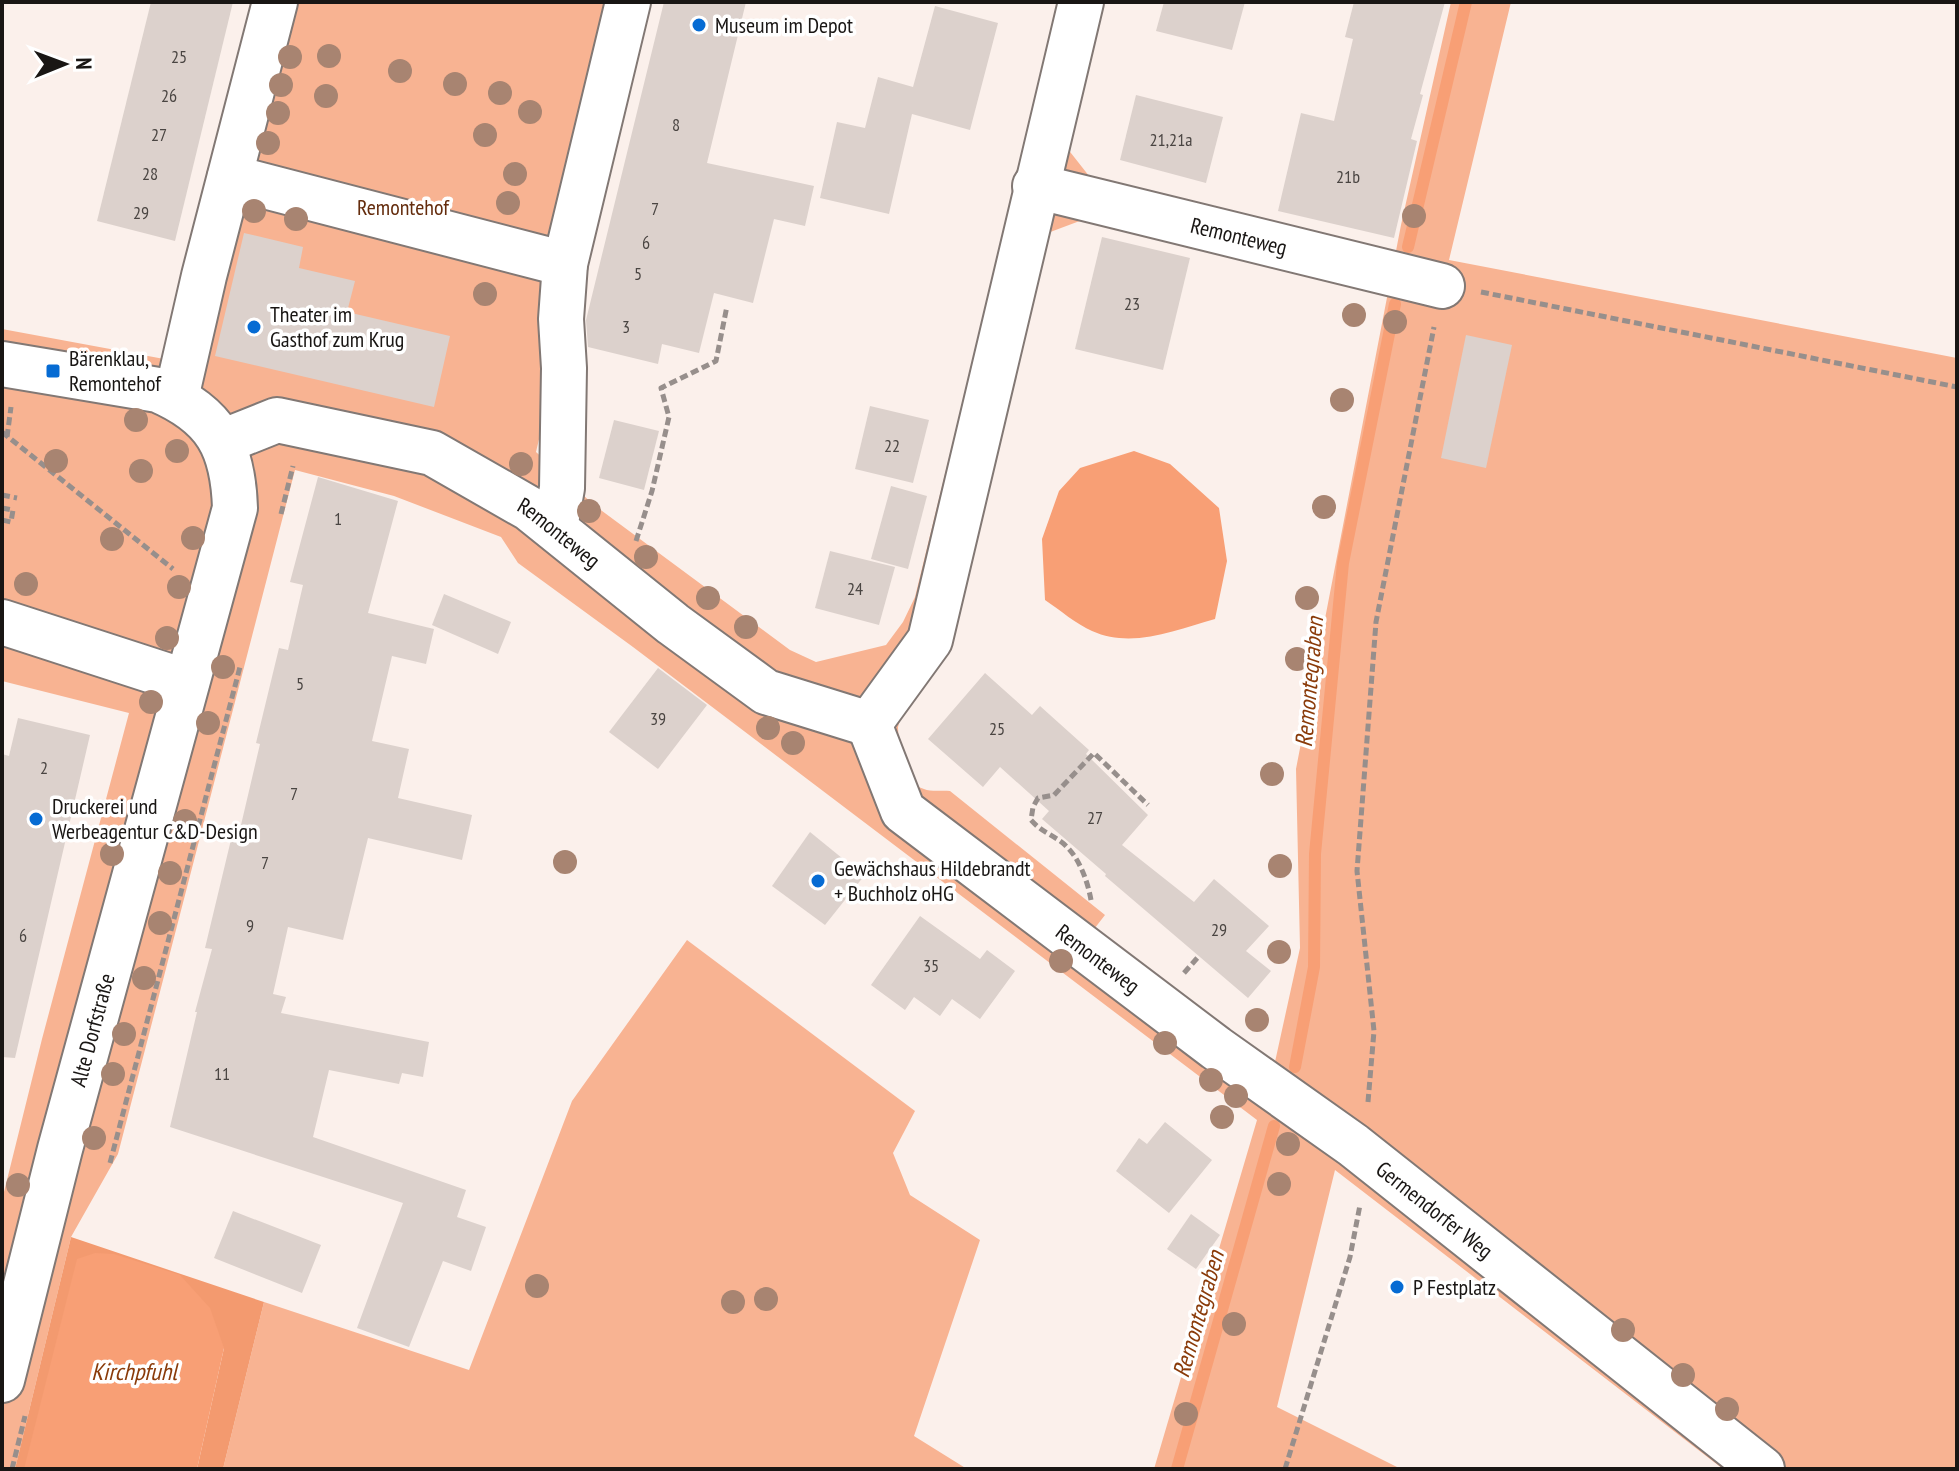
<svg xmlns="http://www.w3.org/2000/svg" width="1959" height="1471" font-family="'PT Sans Narrow',sans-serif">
<rect width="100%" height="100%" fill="#fbf0eb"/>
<g fill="#f8b392">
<path d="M262,2H642L536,452L594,505L790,650L816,662L886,645L903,622L915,597L1060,2H1103L1067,148L1093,181L1085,219L1045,234L898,727C899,749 898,781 924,789C931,792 942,790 950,791L1105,915L1091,933L1273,1071L1300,948L1296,769L1401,225L1451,2H1511L1449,260L1957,358V1469H1723L1335,1170L1277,1407L1401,1469H1154L1257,1120L633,647L518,563L501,537L394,496L295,470L118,1154L71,1237L15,1469H2V1200L42,1039L129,713L2,681V329L175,361Z"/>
<path d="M687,940L915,1111L893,1153L910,1195L980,1240L914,1436L967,1469H223L264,1302L469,1370L572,1101Z"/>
</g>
<path fill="#f39a6f" d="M71,1237L264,1302L223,1469H197L224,1348L24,1469H15Z"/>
<g fill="#f89f75">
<path d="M1134,451L1170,464L1219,508L1227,561L1215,619C1176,630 1132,649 1092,631C1076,624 1060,610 1045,600L1042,539L1059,491L1080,468Z"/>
<path d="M95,1253L114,1254L180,1275L210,1308L224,1348L197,1469H24L77,1259Z"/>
</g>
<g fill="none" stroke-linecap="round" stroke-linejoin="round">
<g stroke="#f89f75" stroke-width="12">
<path d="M1408,247L1466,2"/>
<path d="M1295,1067L1314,967L1315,854L1343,563L1395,304"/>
<path d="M1177,1469L1274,1126"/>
</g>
</g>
<g fill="#dcd1cc">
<path d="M151,2H233L175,241L97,221Z"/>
<path d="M664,2H746L707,163L814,186L805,226L774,219L753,303L714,293L699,353L662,344L658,364L588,347L586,320Z"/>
<path d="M1164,2H1245L1232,50L1156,31Z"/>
<path d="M1354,2H1445L1420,94L1423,95L1411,139L1417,141L1394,238L1278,211L1301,113L1334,121L1353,39L1345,37Z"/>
<path d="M935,6L998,23L970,130L912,114L889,214L820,198L837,122L865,128L878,77L913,87Z"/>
<path d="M1136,95L1223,117L1206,183L1120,160Z"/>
<path d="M244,233L303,247L299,268L355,281L347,312L450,336L434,407L215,356Z"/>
<path d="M1102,237L1190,258L1163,370L1075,349Z"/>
<path d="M1466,335L1512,345L1486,468L1441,458Z"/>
<path d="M870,406L929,420L913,483L855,469Z"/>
<path d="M614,420L659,431L644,490L599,478Z"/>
<path d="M318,477L398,501L368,613L434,629L426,664L392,656L372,741L409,749L398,798L472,815L462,860L368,838L343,940L288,927L273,994L286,997L281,1013L429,1042L423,1077L402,1073L399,1084L329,1070L313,1137L466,1190L457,1217L486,1227L471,1271L443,1261L409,1347L357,1328L403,1203L170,1127L197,1012H195L212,949L205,948L235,823L241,825L260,744L256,743L279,648L288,650L303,585L290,582Z"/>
<path d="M891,486L927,496L908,569L871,559Z"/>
<path d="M830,551L895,567L879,625L815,608Z"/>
<path d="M444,594L511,622L498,654L432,625Z"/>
<path d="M658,668L707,705L658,769L609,732Z"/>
<path d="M985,673L1032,715L1040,706L1089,750L1086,754L1148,815L1122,845L1194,902L1214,879L1269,926L1246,951L1271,971L1248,998L1105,876L1106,874L1042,819L1049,811L1000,767L983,787L928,739Z"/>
<path d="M18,718L90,735L15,1058L2,1057V754L9,756Z"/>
<path d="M810,832L864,876L825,925L772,886Z"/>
<path d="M920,916L980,959L987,950L1015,971L980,1019L952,999L940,1016L914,997L905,1010L871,985Z"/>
<path d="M1165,1122L1212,1160L1169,1213L1116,1171L1139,1138L1147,1144Z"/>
<path d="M233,1211L321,1245L302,1293L214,1258Z"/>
<path d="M1191,1214L1220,1235L1196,1269L1167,1249Z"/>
</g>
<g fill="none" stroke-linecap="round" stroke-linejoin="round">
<defs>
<g id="minor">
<path d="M230,177L565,264"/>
<path id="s1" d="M1035,186L1442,286"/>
<path d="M2,364L158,390C216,415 233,447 235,508L60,1149L2,1380"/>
<path d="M176,398L204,276L275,2"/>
<path id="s2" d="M222,442L277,420L432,453L530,509L673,624L766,692L869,724"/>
<path d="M555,528L562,488L564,368L561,319L565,264L628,2"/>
<path d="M2,622L187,682"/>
<path id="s3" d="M869,724L903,811L1216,1048L1353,1145L1762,1469"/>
<path d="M869,724L930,640L1081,2"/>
</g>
</defs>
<use href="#minor" stroke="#827874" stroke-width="48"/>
<g stroke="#978f8c" stroke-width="5" stroke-dasharray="8 4" stroke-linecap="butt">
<path d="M1481,292L1957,387"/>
<path d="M2,432L173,569"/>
<path d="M7,437L11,407"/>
<path d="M2,495L17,498"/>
<path d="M2,508L13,510L11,522L2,520"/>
<path d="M281,514L293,466"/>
<path d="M636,541L652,491L669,417L661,388L716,361L727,306"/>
<path d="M1091,900C1087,878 1077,851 1057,839C1046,832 1040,830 1031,820L1033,807L1038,798L1054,795L1094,753L1148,805"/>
<path d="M1184,973L1199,956"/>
<path d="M1368,1102L1374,1031L1357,871L1376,622L1434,327"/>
<path d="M110,1163L240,667"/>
<path d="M12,1469L25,1416"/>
<path d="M1285,1469L1350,1257L1360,1205"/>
</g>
<use href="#minor" stroke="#fff" stroke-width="44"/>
</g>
<g fill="#a88471">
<circle cx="329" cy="56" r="12"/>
<circle cx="290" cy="57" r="12"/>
<circle cx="400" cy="71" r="12"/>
<circle cx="455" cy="84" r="12"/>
<circle cx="281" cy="85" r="12"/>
<circle cx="500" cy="93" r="12"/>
<circle cx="326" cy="96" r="12"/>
<circle cx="530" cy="112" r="12"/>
<circle cx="278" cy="113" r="12"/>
<circle cx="485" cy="135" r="12"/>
<circle cx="268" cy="143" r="12"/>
<circle cx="515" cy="174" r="12"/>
<circle cx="508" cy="203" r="12"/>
<circle cx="254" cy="211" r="12"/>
<circle cx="1414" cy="216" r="12"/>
<circle cx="296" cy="219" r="12"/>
<circle cx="485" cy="294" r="12"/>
<circle cx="1354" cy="315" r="12"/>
<circle cx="1395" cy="322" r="12"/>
<circle cx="1342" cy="400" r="12"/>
<circle cx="136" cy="420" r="12"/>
<circle cx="177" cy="451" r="12"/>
<circle cx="56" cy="461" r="12"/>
<circle cx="521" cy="464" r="12"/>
<circle cx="141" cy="471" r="12"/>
<circle cx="1324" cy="507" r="12"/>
<circle cx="589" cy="511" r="12"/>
<circle cx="193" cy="538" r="12"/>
<circle cx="112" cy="539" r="12"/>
<circle cx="646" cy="557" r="12"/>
<circle cx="26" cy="584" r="12"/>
<circle cx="179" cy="587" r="12"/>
<circle cx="708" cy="598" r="12"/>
<circle cx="1307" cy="598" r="12"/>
<circle cx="746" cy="627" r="12"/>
<circle cx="167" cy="638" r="12"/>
<circle cx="1297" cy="659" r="12"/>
<circle cx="223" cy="667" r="12"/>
<circle cx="151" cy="702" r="12"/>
<circle cx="208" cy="723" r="12"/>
<circle cx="768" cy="728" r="12"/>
<circle cx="793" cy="743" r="12"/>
<circle cx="1272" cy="774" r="12"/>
<circle cx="185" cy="821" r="12"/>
<circle cx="112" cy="854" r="12"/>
<circle cx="565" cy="862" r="12"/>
<circle cx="1280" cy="866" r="12"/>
<circle cx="170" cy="873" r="12"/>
<circle cx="160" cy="923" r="12"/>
<circle cx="1279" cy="952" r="12"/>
<circle cx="1061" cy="961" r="12"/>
<circle cx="144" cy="978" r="12"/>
<circle cx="1257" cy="1020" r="12"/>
<circle cx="124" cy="1034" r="12"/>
<circle cx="1165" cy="1043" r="12"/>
<circle cx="113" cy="1074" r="12"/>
<circle cx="1211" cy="1080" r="12"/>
<circle cx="1236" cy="1096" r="12"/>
<circle cx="1222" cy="1117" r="12"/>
<circle cx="94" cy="1138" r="12"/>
<circle cx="1288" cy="1144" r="12"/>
<circle cx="1279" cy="1184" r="12"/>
<circle cx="18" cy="1185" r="12"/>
<circle cx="537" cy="1286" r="12"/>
<circle cx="766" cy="1299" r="12"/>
<circle cx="733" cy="1302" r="12"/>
<circle cx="1234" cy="1324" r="12"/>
<circle cx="1623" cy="1330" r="12"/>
<circle cx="1683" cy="1375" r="12"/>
<circle cx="1727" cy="1409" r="12"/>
<circle cx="1186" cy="1414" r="12"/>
</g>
<g fill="#066bd3" stroke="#fff" stroke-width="3">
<circle cx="699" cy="25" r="8"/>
<circle cx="254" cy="327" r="8"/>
<rect x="45" y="363" width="16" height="16" rx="4"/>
<circle cx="36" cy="819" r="8"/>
<circle cx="818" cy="881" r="8"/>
<circle cx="1397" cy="1287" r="8"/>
</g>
<g text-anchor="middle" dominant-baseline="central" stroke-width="7" stroke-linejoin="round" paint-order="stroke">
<g font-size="18" fill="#4a4542">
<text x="179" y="56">25</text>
<text x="169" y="95">26</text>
<text x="676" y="124">8</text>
<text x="159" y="134">27</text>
<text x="1171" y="139">21,21a</text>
<text x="150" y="173">28</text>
<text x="1348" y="176">21b</text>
<text x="655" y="208">7</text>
<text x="141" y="212">29</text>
<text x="646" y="242">6</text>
<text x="638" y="273">5</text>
<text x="1132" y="303">23</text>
<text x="626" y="326">3</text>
<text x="892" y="445">22</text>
<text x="338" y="518">1</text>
<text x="855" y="588">24</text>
<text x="300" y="683">5</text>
<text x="658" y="718">39</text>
<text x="997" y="728">25</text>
<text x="44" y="767">2</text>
<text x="294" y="793">7</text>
<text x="1095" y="817">27</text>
<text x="265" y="862">7</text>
<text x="250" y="925">9</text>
<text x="1219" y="929">29</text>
<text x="23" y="935">6</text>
<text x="931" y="965">35</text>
<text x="222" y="1073">11</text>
</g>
<g font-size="22" fill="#191614" stroke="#fff" text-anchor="start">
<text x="715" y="25">Museum im Depot</text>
<text x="270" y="314">Theater im<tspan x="270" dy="25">Gasthof zum Krug</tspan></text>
<text x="69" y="358">Bärenklau,<tspan x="69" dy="25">Remontehof</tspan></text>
<text x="52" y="806">Druckerei und<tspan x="52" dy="25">Werbeagentur C&amp;D-Design</tspan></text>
<text x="834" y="868">Gewächshaus Hildebrandt<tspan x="834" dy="25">+ Buchholz oHG</tspan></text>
<text x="1413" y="1287">P Festplatz</text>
</g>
<g font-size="22" fill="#642c0d" stroke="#fff">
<text x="403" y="207">Remontehof</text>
</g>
<g font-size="22" fill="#191614" stroke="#fff">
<text stroke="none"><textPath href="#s1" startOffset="210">Remonteweg</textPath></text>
<text stroke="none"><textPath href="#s2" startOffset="368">Remonteweg</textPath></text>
<text stroke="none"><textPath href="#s3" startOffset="338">Remonteweg</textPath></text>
<text transform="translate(92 1030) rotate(-75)">Alte Dorfstraße</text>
<text stroke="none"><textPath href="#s3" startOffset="758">Germendorfer Weg</textPath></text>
</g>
<g font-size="24" font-style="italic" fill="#8a3b0a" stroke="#fff">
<text transform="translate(1309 682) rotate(-85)">Remontegraben</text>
<text transform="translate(1198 1314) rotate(-74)">Remontegraben</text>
<text x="134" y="1371">Kirchpfuhl</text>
</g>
</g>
<rect width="1959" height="1471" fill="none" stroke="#191614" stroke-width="8"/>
<g transform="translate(64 64) rotate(89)" stroke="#ffffff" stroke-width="6" paint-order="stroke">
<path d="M0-6L14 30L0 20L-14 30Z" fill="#191614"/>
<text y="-12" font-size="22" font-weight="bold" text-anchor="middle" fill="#191614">N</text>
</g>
</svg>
